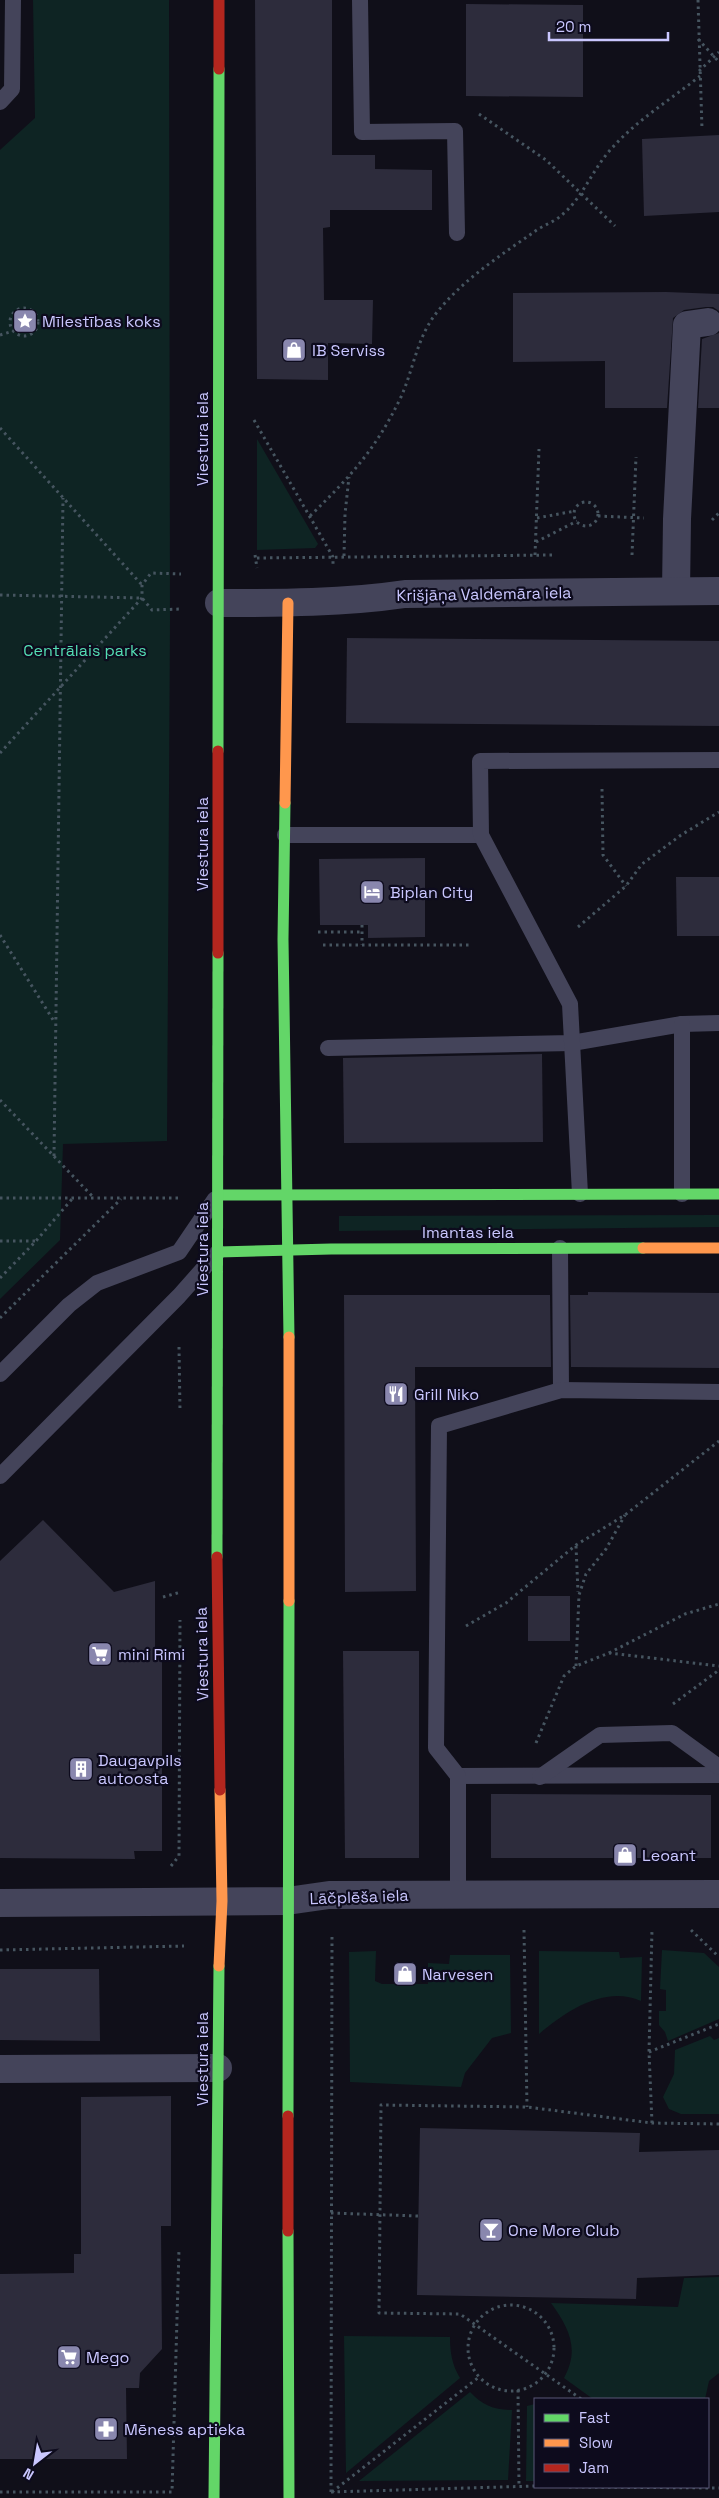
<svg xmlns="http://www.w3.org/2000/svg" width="719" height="2498" font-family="'Space Grotesk',sans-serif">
<rect width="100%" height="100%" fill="#100f19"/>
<g fill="#0e2423">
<path d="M33,0H169L170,620L167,1141L63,1144L60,1240L0,1299V150L35,118Z"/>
<path d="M257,439L318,544L315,548L257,550Z"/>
<path d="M719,1215V1227L339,1231V1216Z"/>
<path d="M662,1950L704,1953L719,1967V2019L668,2041L665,2032L659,2025V2011H666V1990L660,1989Z"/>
<path d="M376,1951L375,1981L382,1984H428V1963L449,1964L450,1955H510L511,2033L492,2038L465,2073L461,2087L350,2082L349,1952Z"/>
<path d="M539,1951L619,1952L620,1958L642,1957L641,2001C605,1985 566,2011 539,2034Z"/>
<path d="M710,2036L714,2040L719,2038V2114H681L669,2109L663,2097L674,2074L675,2050Z"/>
<path d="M719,2277V2373L709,2381L705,2399H593L564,2378C580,2349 569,2328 551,2303L678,2307L684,2278Z"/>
<path d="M344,2336L450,2337C450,2352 452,2365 460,2378L346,2473Z"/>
<path d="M470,2392C482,2405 494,2410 512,2410L508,2480L359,2481Z"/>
<path d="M535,2404V2481H526L527,2406Z"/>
</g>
<g fill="#2d2c3c">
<path d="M255,0H332V155H375V169L432,170V210H330V227L323,228L324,300H373L372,344L328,343V380L257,379Z"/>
<path d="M466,4L583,5V97L466,96Z"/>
<path d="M719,135V212L644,216L642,139Z"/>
<path d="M666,292L719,294V311L713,307H706L684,310L673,318L667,408H605V361L513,362V293Z"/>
<path d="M719,333V408H698L702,339Z"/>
<path d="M347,638L719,641V726L346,723Z"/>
<path d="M425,858V937L368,938V925H320L319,859Z"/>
<path d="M676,877H719V936H677Z"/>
<path d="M542,1054L543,1142L344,1143L343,1058Z"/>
<path d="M588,1292L719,1293V1368L571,1367L570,1295H588Z"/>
<path d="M344,1295H550L551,1367H415L416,1591L345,1592Z"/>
<path d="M43,1520L114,1592L155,1581V1653H162V1851H134L135,1859L0,1858V1561Z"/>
<rect x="528" y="1596" width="42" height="45"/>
<path d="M343,1651H419V1858H345Z"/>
<path d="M491,1794L711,1795V1858H491Z"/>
<path d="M0,1969H99L100,2041L0,2040Z"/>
<path d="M171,2096V2226H161L162,2349L140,2373L139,2388H126L127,2459H0V2274L74,2273V2254H81V2097Z"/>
<path d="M420,2128L640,2133L639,2152L719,2150V2275L637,2278L636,2299L417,2295Z"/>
</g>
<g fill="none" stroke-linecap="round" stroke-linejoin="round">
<g stroke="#465560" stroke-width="3" stroke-dasharray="2.5 4" stroke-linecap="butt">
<path d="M698,0L702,129"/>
<path d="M698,39L719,62"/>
<path d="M699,71L719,52"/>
<path d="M479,114L546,160L615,226"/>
<circle cx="24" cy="322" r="14"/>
<path d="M0,335L13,331"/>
<path d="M254,420L333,557V565"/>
<path d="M0,428L142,585"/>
<circle cx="586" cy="514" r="12"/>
<path d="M310,516C351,476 376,449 401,397C414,368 417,336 438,311C464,279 501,255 534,232C543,225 555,222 563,214C584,196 593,168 612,148C637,120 670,100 700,76"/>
<path d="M598,516L644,518"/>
<path d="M537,518L575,511"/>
<path d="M712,520L719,513"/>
<path d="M536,542L577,521"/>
<path d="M255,555L257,568"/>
<path d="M535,555L539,449"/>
<path d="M632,555L636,457"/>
<path d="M344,556L345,514L349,477"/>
<path d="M257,558L553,555"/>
<path d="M0,595L142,598L152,610L181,609"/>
<path d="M0,753L142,598V585L151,573L181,574"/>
<path d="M602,789L603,855L626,886"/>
<path d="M362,925V945"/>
<path d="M578,927L626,886L642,864L681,835L719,812"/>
<path d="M318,932H362"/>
<path d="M0,935L55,1023"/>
<path d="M323,945H469"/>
<path d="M0,1100L94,1198"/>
<path d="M54,1156L63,498"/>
<path d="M0,1198H179"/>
<path d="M0,1241H36"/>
<path d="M0,1278L36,1241L72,1199"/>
<path d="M0,1318L121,1199"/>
<path d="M179,1347L180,1411"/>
<path d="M576,1546L578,1592"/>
<path d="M163,1597L181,1592"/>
<path d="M466,1626L506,1603L576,1545L625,1515L719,1441"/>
<path d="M609,1653L685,1614L719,1604"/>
<path d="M576,1666L579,1595L586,1574L606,1549L625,1515"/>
<path d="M673,1704L719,1670"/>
<path d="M536,1743L564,1676L576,1666L609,1653L719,1666"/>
<path d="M171,1866L179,1856L180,1620"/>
<path d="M524,1930L527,2107"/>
<path d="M691,1930L719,1957"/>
<path d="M0,1950L184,1946"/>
<path d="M649,2052L719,2024"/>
<path d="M652,2123L649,2052L652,1930"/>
<path d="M331,2213L418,2216"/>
<circle cx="511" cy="2348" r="43"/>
<path d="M518,2390L519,2486"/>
<path d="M581,2399L460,2314L379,2313L381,2105L527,2107L652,2123L719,2124"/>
<path d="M569,2487L719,2488"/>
<path d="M0,2492H172L179,2249"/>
<path d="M331,2492L332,1934"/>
<path d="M331,2492L535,2486"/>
<path d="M332,2492L479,2377"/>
</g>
<g stroke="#44445a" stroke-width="16">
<path d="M360,0L362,132L455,131L457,233"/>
<path d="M0,102L12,89L13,0"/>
<path d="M285,835H481"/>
<path d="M328,1048L572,1043L682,1024L719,1023"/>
<path d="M580,1194L570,1004L481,835L480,761L719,760"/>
<path d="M682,1194V1024"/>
<path d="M560,1248L561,1390"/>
<path d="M0,1374L69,1305L97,1283L179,1252L215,1199"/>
<path d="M0,1476L179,1296L218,1252"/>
<path d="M458,1776L719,1775"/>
<path d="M540,1777L600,1735L672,1733L719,1767"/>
<path d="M458,1895V1776L436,1748L439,1426L561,1390L719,1392"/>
</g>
<g stroke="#44445a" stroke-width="28">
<path d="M676,591L677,519L687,325L708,322"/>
<path d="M219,603C281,603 344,603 405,594L719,591"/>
<path d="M0,1903L287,1901L329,1895L719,1894"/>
<path d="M0,2069L218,2068"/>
</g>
<g stroke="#63d668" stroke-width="11">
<path d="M218,751L219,69"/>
<path d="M285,803L283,939L289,1337"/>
<path d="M218,1195L719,1194"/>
<path d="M218,1252L331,1249L643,1248"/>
<path d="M217,1557L218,953"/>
<path d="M288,2116L289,1601"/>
<path d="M288,2231L289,2498"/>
<path d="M214,2498L219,1966"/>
</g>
<g stroke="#ff974d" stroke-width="11">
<path d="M285,803L288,603"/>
<path d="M643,1248H719"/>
<path d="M289,1337V1601"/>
<path d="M219,1966L222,1901L220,1790"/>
</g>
<g stroke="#b3261e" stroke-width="11">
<path d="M219,69V0"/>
<path d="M218,953V751"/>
<path d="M217,1557L220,1790"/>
<path d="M288,2116V2231"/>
</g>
</g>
<defs>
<symbol id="sight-square" viewBox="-11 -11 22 22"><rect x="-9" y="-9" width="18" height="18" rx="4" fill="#8987ae" stroke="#0d0b1d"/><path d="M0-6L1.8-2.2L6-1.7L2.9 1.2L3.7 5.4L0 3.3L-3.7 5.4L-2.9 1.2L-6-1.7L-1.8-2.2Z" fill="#fff"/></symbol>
<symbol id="shop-square" viewBox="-11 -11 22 22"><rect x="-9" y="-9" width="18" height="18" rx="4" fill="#8987ae" stroke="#0d0b1d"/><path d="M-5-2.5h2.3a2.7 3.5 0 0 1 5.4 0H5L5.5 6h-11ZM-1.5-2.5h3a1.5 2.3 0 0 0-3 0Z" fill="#fff"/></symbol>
<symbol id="hotel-square" viewBox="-11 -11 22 22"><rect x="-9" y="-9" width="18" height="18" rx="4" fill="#8987ae" stroke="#0d0b1d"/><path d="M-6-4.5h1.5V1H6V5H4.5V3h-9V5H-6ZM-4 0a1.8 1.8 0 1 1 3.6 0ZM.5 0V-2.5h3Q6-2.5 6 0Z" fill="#fff"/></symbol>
<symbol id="restaurant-square" viewBox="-11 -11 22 22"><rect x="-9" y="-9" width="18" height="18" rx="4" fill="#8987ae" stroke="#0d0b1d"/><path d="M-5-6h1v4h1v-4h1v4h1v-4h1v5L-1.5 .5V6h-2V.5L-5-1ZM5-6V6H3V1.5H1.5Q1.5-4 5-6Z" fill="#fff"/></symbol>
<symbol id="supermarket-square" viewBox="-11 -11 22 22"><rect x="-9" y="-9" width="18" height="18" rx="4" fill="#8987ae" stroke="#0d0b1d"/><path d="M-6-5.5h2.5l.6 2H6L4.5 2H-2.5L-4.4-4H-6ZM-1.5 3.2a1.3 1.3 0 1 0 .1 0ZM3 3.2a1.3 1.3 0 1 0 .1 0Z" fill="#fff"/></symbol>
<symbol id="building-square" viewBox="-11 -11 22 22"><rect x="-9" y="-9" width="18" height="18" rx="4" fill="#8987ae" stroke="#0d0b1d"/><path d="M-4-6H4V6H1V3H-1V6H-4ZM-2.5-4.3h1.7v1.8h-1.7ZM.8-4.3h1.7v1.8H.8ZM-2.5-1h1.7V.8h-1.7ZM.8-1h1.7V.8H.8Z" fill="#fff"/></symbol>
<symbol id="bar-square" viewBox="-11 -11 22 22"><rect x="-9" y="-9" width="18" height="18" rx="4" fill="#8987ae" stroke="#0d0b1d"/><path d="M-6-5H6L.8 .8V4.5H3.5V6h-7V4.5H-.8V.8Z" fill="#fff"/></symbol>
<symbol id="pharmacy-square" viewBox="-11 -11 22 22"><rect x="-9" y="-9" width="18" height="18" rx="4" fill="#8987ae" stroke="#0d0b1d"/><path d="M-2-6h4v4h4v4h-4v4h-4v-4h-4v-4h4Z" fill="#fff"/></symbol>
</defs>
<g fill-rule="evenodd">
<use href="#sight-square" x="11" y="307" width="28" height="28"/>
<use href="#shop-square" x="280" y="336" width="28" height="28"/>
<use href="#hotel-square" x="358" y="878" width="28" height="28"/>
<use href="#restaurant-square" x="382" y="1380" width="28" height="28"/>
<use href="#supermarket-square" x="86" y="1640" width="28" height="28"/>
<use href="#building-square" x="67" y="1755" width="28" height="28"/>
<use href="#shop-square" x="611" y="1841" width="28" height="28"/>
<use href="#shop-square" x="391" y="1960" width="28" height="28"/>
<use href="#bar-square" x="477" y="2216" width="28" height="28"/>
<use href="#supermarket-square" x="55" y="2343" width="28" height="28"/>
<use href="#pharmacy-square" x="92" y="2415" width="28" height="28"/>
</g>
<g text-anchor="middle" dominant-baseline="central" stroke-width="4.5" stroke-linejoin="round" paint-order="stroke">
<g font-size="16" fill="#cac7ff" stroke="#0d0b1d" text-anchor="start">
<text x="42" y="321">Mīlestības koks</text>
<text x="312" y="350">IB Serviss</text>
<text x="390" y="892">Biplan City</text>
<text x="414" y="1394">Grill Niko</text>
<text x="118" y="1654">mini Rimi</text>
<text x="98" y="1760">Daugavpils<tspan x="98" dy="18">autoosta</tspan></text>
<text x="642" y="1855">Leoant</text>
<text x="422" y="1974">Narvesen</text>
<text x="508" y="2230">One More Club</text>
<text x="86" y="2357">Mego</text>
<text x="124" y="2429">Mēness aptieka</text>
</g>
<g font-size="16" fill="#cac7ff" stroke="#0d0b1d">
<text transform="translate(202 439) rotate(-90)">Viestura iela</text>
<text transform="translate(484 594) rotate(-1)">Krišjāņa Valdemāra iela</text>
<text transform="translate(202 844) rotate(-90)">Viestura iela</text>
<text x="468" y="1232">Imantas iela</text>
<text transform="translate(202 1249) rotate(-90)">Viestura iela</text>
<text transform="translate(202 1654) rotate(-91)">Viestura iela</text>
<text transform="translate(359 1897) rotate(-2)">Lāčplēša iela</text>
<text transform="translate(202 2059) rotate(-90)">Viestura iela</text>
</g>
<g font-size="16" fill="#54deb4" stroke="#0d0b1d">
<text x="85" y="650">Centrālais parks</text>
</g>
</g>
<rect x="534" y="2398" width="175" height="90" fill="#0d0b1d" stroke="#595677"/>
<rect x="544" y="2414" width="25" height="8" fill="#63d668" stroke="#595677"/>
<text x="579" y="2423" font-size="15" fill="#cac7ff">Fast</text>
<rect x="544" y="2439" width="25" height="8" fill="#ff974d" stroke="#595677"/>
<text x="579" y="2448" font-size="15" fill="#cac7ff">Slow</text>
<rect x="544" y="2464" width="25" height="8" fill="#b3261e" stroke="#595677"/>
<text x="579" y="2473" font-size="15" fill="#cac7ff">Jam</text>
<g transform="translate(35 2463) rotate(211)" stroke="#0d0b1d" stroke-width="4" paint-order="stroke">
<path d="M0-4L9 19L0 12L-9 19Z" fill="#cac7ff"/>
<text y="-8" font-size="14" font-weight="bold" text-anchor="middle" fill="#cac7ff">N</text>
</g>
<path d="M549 32v8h119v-8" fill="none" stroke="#cac7ff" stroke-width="2.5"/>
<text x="556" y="32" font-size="15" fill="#cac7ff" stroke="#0d0b1d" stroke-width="4" paint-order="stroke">20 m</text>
</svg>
